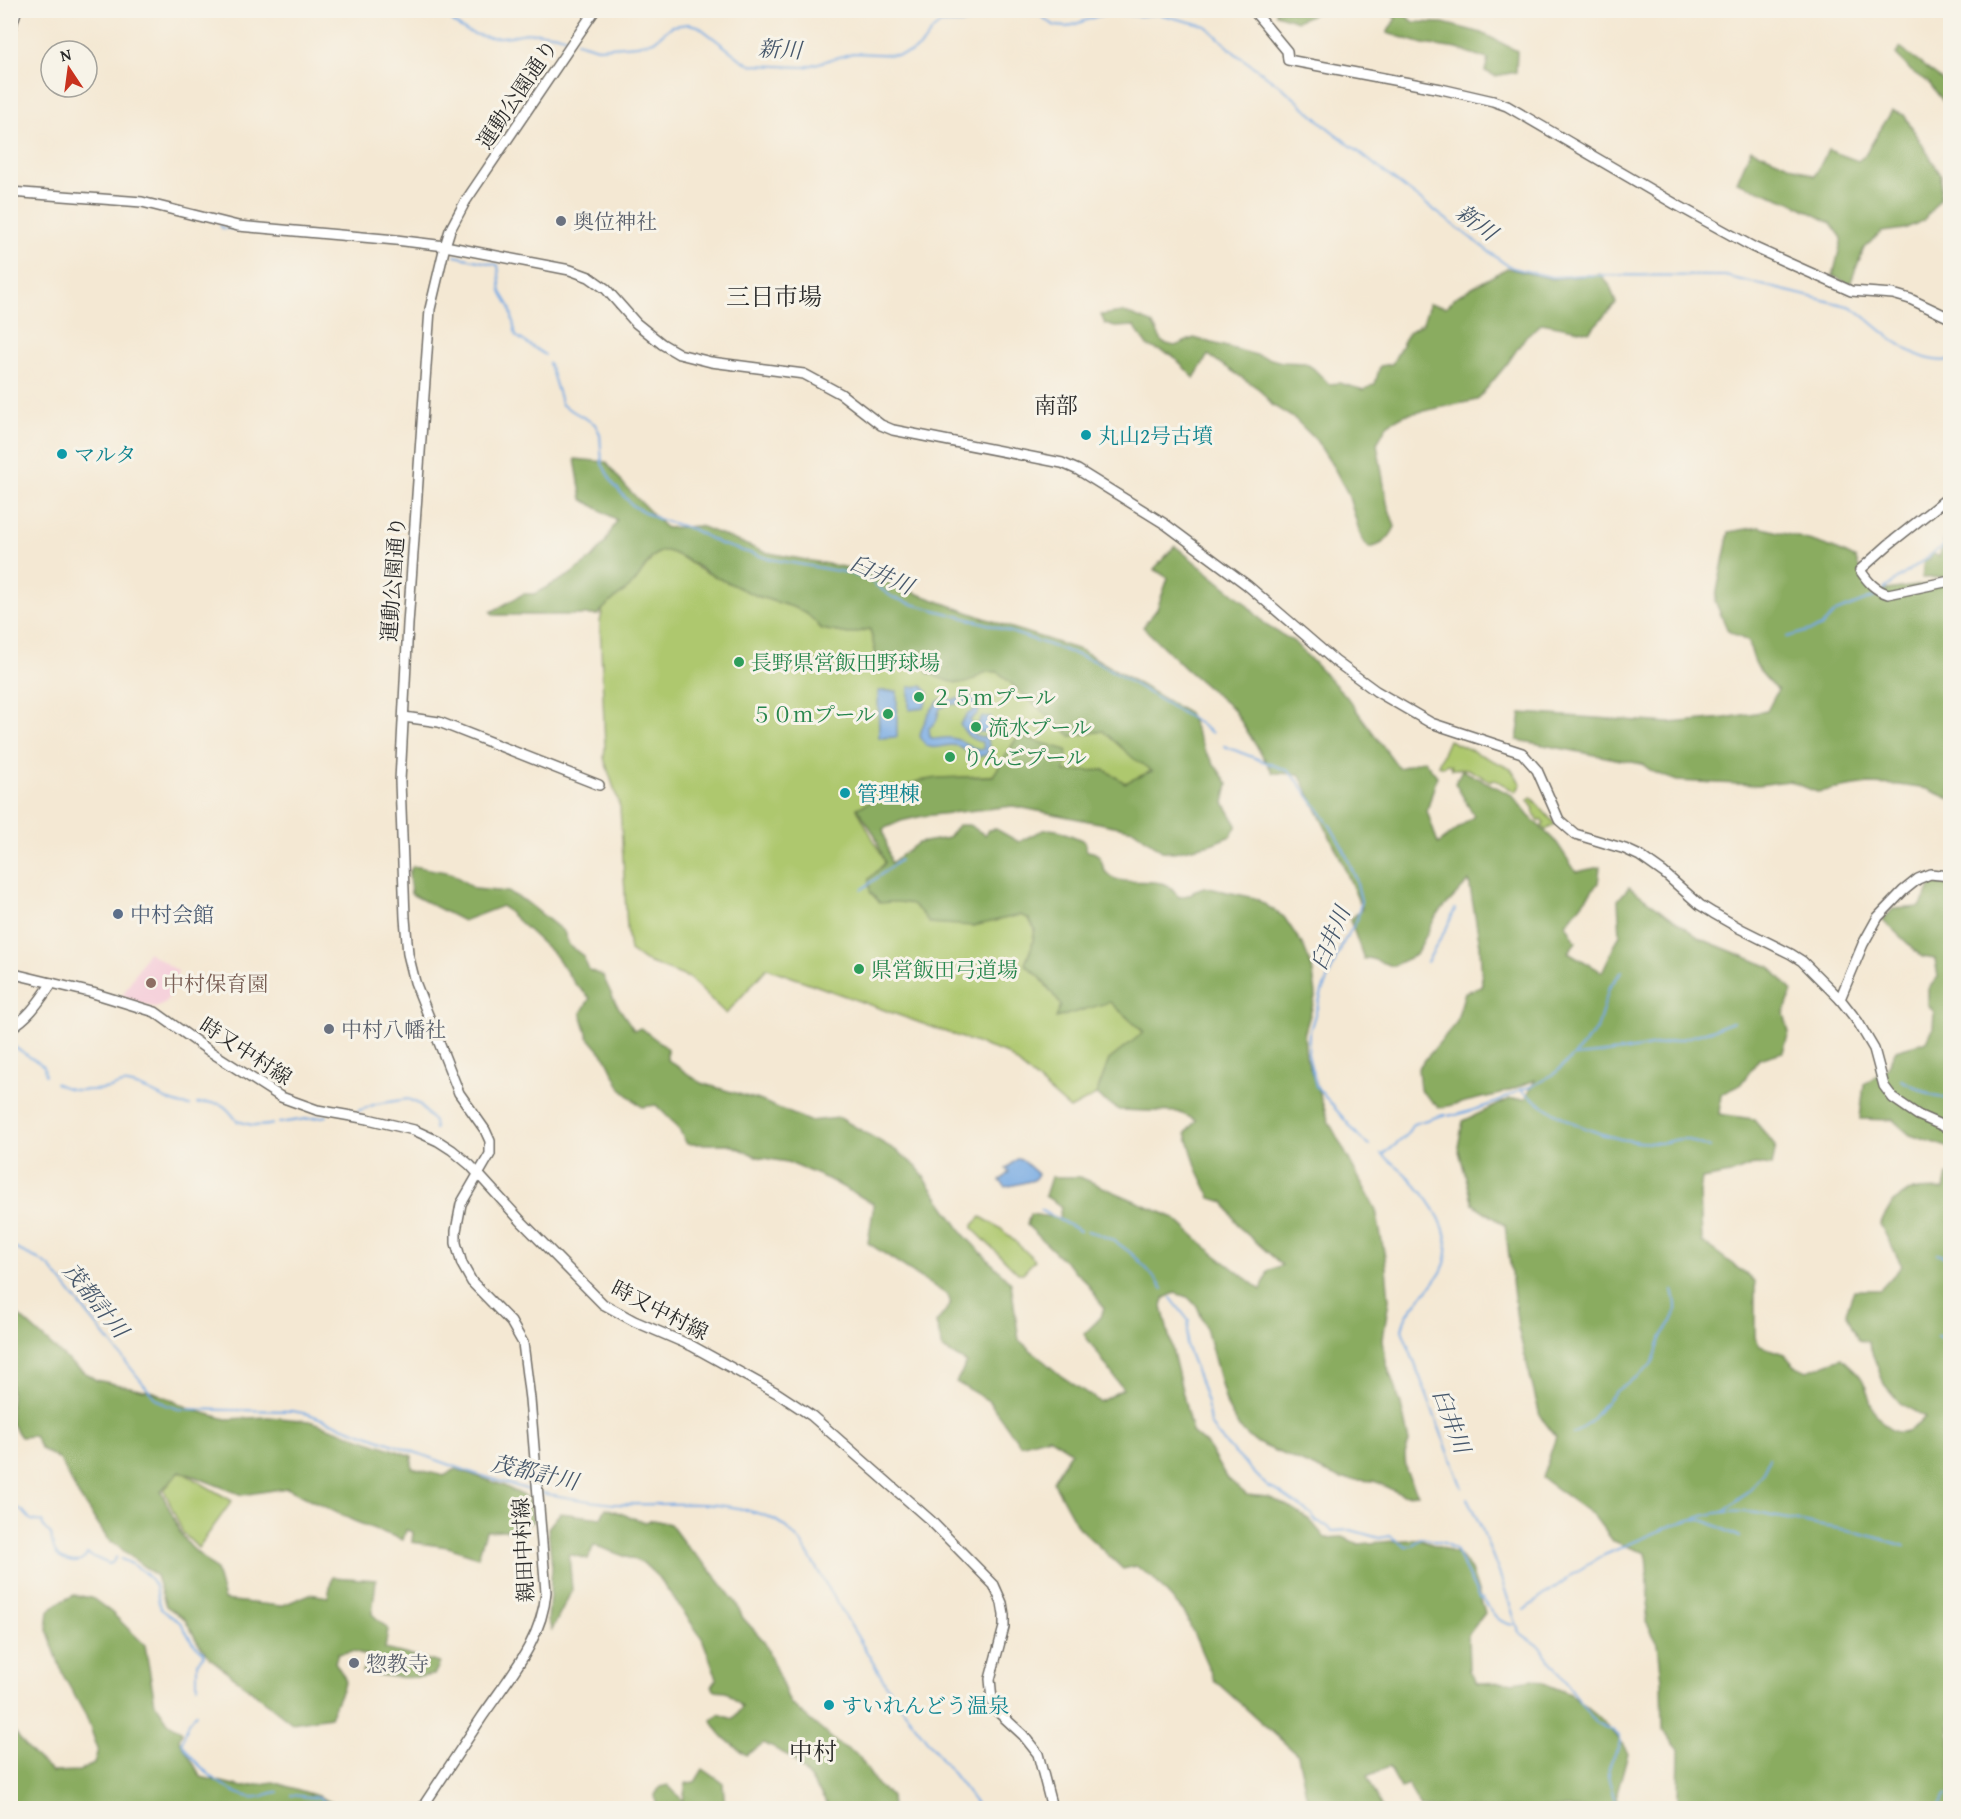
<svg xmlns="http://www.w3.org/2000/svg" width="1961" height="1819" font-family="'Gentium Book Plus','Noto Serif JP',serif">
<rect width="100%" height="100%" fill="#f7f3e8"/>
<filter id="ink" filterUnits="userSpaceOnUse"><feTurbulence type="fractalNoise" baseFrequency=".0167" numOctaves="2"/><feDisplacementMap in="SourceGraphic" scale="12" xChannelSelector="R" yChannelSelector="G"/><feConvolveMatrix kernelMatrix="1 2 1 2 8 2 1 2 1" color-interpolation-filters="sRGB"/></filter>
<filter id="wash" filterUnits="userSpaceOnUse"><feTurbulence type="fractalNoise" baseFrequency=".008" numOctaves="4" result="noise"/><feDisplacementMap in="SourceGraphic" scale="24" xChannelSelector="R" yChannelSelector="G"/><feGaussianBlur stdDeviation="1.35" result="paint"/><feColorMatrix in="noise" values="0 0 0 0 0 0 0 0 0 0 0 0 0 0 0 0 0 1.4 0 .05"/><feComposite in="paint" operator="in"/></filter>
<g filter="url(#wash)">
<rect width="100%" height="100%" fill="#f4e8d3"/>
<path fill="#f5cfda" d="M148,952L178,971L166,1003L155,1008L122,996Z"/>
<g fill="#aec86e" stroke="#6c7a4c" stroke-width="1.5">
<path d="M668,551L683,558L699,569L759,597L791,606L812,616L822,629L849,634L870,629L878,663L925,664L967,682L985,671L998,672L1071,736L1103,731L1133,757L1152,771L1125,783L1105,770L961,777L857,809L886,863L902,900L920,909L973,926L1020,915L1028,918L1035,929L1032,946L1025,964L1040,977L1061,1005L1110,1002L1144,1033L1109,1060L1096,1095L1070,1109L1007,1054L767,968L726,1014L689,978L645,961L630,951L627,928L620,807L604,758L605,747L600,622L603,608L633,584L653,557L660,552Z"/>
<path d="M1449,740L1511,769L1521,784L1516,792L1494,779L1490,781L1468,769H1452L1451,765L1446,764L1442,767L1438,765Z"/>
<path d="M1531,797L1555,824L1546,830L1542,826L1544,823L1541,819L1538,821L1533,811L1534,809L1528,800Z"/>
<path d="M981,1217L1000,1228L1035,1260L1023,1273H1018L973,1229V1225Z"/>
<path d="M180,1471L232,1501L198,1548L183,1533L164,1490Z"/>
</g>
<g fill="#8aac61" stroke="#5a6c46" stroke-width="1.5">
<path d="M1276,11V10L1320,11L1297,21L1276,14Z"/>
<path d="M1386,11H1400L1414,22L1443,23L1482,33L1517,51L1516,72L1495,76L1485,71L1488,59L1457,49L1423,44L1387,33L1396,18Z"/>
<path d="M1900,48L1950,86V110L1929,83L1911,71L1896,54Z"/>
<path d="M1892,111L1904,115L1941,175L1940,199L1923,221L1904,229L1882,232L1864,248L1850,284L1833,276L1842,238L1831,223L1791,202L1737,182L1751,149L1815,176L1828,150L1858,161L1864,156Z"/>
<path d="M1507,268L1552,279L1600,274L1610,286L1616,303L1589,332L1542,323L1526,336L1507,364L1477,400L1404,415L1388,424L1377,443L1387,503L1395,527C1389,539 1383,545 1369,548L1362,540L1348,494L1334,468L1316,440L1295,419L1272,405L1259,389L1208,355L1194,378L1172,355L1147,346L1134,326L1115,327L1105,324L1101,315L1123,312L1152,323L1163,343L1175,346L1194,338L1282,362L1305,363L1313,368L1329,384L1339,383L1364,390L1375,384L1380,366L1392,364L1408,333L1423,323L1429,304L1446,307L1455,297Z"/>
<path d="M575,459L606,462L626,487L666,528L700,526L764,552L859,570L880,580L1009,627L1083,651L1188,713L1205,751L1228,784L1224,803L1237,825L1231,836L1211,844L1174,852L1162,851L1134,830L1013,806L923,816L901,821L883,829L891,863L918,843L948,838L958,825H969L985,835L988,830L996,829L1019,842C1053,824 1049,826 1084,841L1087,851C1108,853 1097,868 1110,876C1125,886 1148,878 1165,884C1170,886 1175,893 1179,897L1193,894V891L1204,887L1255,898L1284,917L1304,947L1312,967L1316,994L1304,1035L1306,1056L1329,1122L1376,1210L1385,1257L1389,1300L1383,1339L1386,1362L1401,1405L1409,1442L1405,1454L1406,1471L1418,1494L1403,1495L1374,1481L1341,1479L1255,1442L1239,1428L1227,1406L1206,1328L1197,1306L1187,1297L1175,1293L1164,1298L1162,1307L1192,1432L1207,1445L1225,1476L1247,1495L1268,1497L1286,1505L1310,1520L1325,1538L1343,1537L1358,1544L1418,1539L1458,1554L1471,1570L1485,1613L1468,1635L1469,1671L1477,1683L1511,1682L1534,1679L1570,1694L1596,1715L1617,1736L1628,1753L1617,1793L1618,1808H1421L1408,1785L1401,1788L1389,1767L1367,1776L1382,1808H1309L1298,1755L1214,1680L1184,1612L1153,1578L1136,1566L1123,1569L1078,1527L1053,1481L1071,1451L1049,1437L1020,1445L989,1401L956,1382L967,1363L943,1349L936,1323L951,1304L946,1294L868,1243L874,1204L828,1179L787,1162L758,1157L729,1144H687L677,1126L656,1105L642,1107L621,1089L606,1058L588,1037L581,1013L590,998L575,984L556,956L502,906L463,921L411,894L409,873L413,866L451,873L475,889L508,892L525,901L564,932L569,945L583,956L589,970L603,976L615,1002L634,1030L641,1028L667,1048V1059L701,1083L759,1100L809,1121L840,1118L897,1151L917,1167L965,1236L1011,1283L1019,1340L1060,1375L1100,1402L1123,1389L1084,1334L1101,1317L1104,1308L1087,1283L1027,1225L1030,1214L1059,1218L1061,1206L1045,1196L1051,1177H1080L1174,1218L1213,1253L1261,1290L1268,1271L1282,1265L1240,1228L1224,1202L1211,1198L1197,1169L1186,1133L1196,1120L1178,1112L1119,1110L1096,1095L1109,1060L1144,1032L1110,1002L1056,1018L1061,1005L1040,977L1025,964L1032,946L1035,929L1028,918L1020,915L973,926L929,923C915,901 905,900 880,903L870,892L869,879L885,863L875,835L857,808L918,781L938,778L993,776L1018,736L1067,750L1065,772L1105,770L1125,783L1152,771L1133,758L1103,731L1071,736L998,672C978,670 980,679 966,683C953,685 938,677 927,673L925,664L878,663L870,629L849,634L821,629C802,603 785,607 758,596C744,591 730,583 716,577C704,571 673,549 663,551C647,555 643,575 632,585C621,595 607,602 598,615H494L491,612L523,594H534L568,576L592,558L604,544L617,520L582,499Z"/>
<path d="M1759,527C1792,536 1826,542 1856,559L1860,570L1879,591L1950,581V799L1927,789L1899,785L1868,784L1817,792L1789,781L1758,785L1677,781L1653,772L1642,764L1517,740L1521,713L1670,723L1725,718L1767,711L1778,690C1760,674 1754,666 1749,642L1728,631L1715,601L1729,532Z"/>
<path d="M1950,531V577L1922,578L1924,559H1930L1932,553L1939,557L1946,535Z"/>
<path d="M1175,546L1243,601L1267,626L1293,641L1346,696L1399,768L1424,760L1437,776L1427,811L1438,844L1474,816L1455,783L1462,770L1512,795L1529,816L1557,843L1576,872L1600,867L1598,883L1566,924L1576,942L1568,952L1602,972L1620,934L1618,900L1629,887L1701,939L1770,967L1792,991L1784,1014L1789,1032L1783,1052L1759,1059L1740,1085L1721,1094L1719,1114L1753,1119L1776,1146L1772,1166L1755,1164L1730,1174L1702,1179L1700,1192L1702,1242C1720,1254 1737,1268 1755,1281V1337L1760,1346L1784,1354L1794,1365L1807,1371L1842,1358C1848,1365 1858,1371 1862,1379C1867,1387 1868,1398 1872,1406C1885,1433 1903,1443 1925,1417L1901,1404L1884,1384L1868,1342L1858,1340L1846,1312L1854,1290H1880L1902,1266L1880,1224L1893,1202L1911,1190L1944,1189L1947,1175L1950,1176V1808H1682L1678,1797L1679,1749L1663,1730L1662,1680L1658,1644L1646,1622L1649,1599L1646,1553L1613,1541L1593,1515L1542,1478L1556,1437L1540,1416L1518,1328L1505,1225L1473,1204L1458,1147L1463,1121L1510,1099H1525L1535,1080L1500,1094L1439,1108L1420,1090L1418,1068L1456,1023L1465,992L1482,987L1480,945L1469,881L1436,916L1416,955L1392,966L1369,958L1364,959L1350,920L1362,909L1339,855L1299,774L1273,773L1234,710L1186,669L1143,627L1157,609L1168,578L1154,569Z"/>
<path d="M1932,884L1950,885V1148L1910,1135L1893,1120L1860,1119L1864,1084L1886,1069L1896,1050L1927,1041L1933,1028L1934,1012L1928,1005V989L1938,977L1935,959L1922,957L1883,920L1893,909L1920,907Z"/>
<path d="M11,1314L19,1316L73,1365L96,1380L154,1392L194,1410L226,1419L268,1417L310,1421L412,1456V1468L444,1476L456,1469L502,1485L528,1498L533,1521L519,1529L486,1531L478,1557L448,1547L412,1542L413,1532L406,1530L403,1540L354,1521L287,1488L242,1495L180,1471L161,1491L181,1534L190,1546L216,1570L224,1600L281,1606L310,1594L328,1597L332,1577L376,1580L372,1614L388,1629L385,1649L440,1663L434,1675C409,1680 387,1677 362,1672L370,1656L353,1651L338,1654L335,1662L346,1680L330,1717L292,1723L210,1658L197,1641L185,1619L166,1606L156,1576L107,1538L79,1496L60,1460L41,1449L34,1436L21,1437L11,1423Z"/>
<path d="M606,1508L644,1522L654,1520L670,1524L687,1547L709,1568L736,1603L743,1618L764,1641L790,1703L838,1744L858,1755L877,1785L891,1796L892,1808H830L811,1780L791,1757L764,1743L746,1755C733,1745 718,1736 712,1720L719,1714L733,1719L742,1707L726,1691L714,1690L712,1685L717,1678L702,1638L660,1579L643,1563L594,1545L588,1559L569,1554L572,1590L552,1630L548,1620L552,1567L548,1528L560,1513L601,1518Z"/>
<path d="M74,1595L92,1598L111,1612L145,1645L155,1703L168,1722L182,1732L179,1739L201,1777L243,1787L273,1782L318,1796L343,1808H11V1728L32,1754L52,1772L79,1771L94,1764L98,1749L86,1716L63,1675L47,1630L49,1611L60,1602Z"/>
<path d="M703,1769L723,1783L725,1808H657L655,1795L660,1787L668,1785L683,1801L686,1783L695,1782Z"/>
</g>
<g fill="#77aae3" stroke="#516a87" stroke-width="1.5" fill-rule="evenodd">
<path d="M922,686L929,693L924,708L909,710V687Z"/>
<path d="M878,691H897V737L879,738Z"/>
<path d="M971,697L978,700L980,707L978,713L970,720L971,724H978L982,717H991V732H977L973,728L970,729L974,735L986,738C990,745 990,749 986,755L975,757C969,753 964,748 958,746C942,741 930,758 920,736C922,724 932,705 942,699L954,700L960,698V700ZM969,702L974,706V710L968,714L960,724C966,735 969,739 982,742L984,749L978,750C968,745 961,739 950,738C942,737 937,741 930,737L929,728L936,722L940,708L948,705Z"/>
<path d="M1018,1158L1021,1159L1038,1174L1034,1180L1006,1187L1000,1181L1009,1172L1006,1169Z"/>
</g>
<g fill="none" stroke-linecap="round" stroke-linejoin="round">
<g stroke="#77aae3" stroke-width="2">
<path d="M445,10C454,31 481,39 502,37C511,37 521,33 530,33C545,32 558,34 572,40"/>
<path d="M1032,10L1055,26L1067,27L1098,16L1115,14L1140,16L1158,14L1206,26L1236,54L1283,88L1328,128L1393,179L1504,263L1513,268L1552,277L1582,275L1725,276L1852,307C1879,326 1914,367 1950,360"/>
<path d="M577,42L598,48L637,45L654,41L672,26L689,24L698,26L742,60L751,65L805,67L853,53L899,55L912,52L920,47L933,30L940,24L968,23L981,10"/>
<path d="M220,225L222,228L234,229"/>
<path d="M455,256L498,265L501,292L510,307L516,336L545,355"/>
<path d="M549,363L562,405L595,424L600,434L602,464L614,485L633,506L658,519L692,529L720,544L770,559L849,573L870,581L892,597L912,604L984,623L1055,647L1097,662L1197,722L1212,733"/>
<path d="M1884,589L1944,545L1950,528"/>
<path d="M1787,637L1815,629L1822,626L1836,612L1877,596"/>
<path d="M1224,746L1278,767L1288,771L1297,780L1331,827L1344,850L1356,879L1361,901L1357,920L1343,943L1322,992L1309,1034L1308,1054L1316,1086L1361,1139L1369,1145"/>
<path d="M861,890L900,860"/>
<path d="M1427,962L1446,929L1455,909"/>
<path d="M10,1044L44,1066L45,1075"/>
<path d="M1574,1056C1628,1052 1683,1043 1733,1022"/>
<path d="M1901,1080L1933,1096L1950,1099"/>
<path d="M55,1083C70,1092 93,1091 110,1088C116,1086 122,1083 128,1084C150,1087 168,1105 190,1106"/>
<path d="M1521,1090C1562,1121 1604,1142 1656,1143C1665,1144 1675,1138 1684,1139C1692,1141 1702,1145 1710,1148"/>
<path d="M197,1104C221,1101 224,1103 237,1121C250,1125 259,1128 273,1124"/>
<path d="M358,1111L376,1104L408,1099L419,1104L434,1122L435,1129"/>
<path d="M279,1123L327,1116"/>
<path d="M1381,1154C1414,1178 1469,1233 1438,1277C1426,1295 1406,1307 1402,1330L1462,1488"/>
<path d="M1383,1155L1406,1136L1413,1124L1443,1115H1456L1480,1108L1500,1101L1521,1089L1531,1087L1554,1074L1574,1056L1597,1029L1609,988L1622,971"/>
<path d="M1041,1210L1080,1231"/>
<path d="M1087,1231C1121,1238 1143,1262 1163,1289"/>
<path d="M10,1246L38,1259L50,1267L154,1397L166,1405L179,1409L292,1411L308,1414L476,1474L536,1492"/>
<path d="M1937,1254L1950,1259"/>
<path d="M1171,1298L1189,1321L1186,1345L1200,1381L1207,1403L1210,1424L1219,1437L1268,1487L1279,1492L1311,1514L1317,1522L1327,1526L1332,1531L1351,1530L1379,1538L1390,1536L1406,1546H1411L1422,1538L1444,1543L1455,1549L1479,1598L1483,1599C1492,1613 1498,1624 1516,1625"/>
<path d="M1937,1336L1950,1340"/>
<path d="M1573,1434C1594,1422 1597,1411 1612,1395C1623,1383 1642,1377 1652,1363C1656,1357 1657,1348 1660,1341C1670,1319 1682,1319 1673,1291"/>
<path d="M541,1493C566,1497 590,1502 615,1504C668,1506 725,1496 775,1520C786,1526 794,1535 802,1544L893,1696L979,1808"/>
<path d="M1467,1498L1482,1529L1501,1578L1519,1632L1541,1648L1596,1723L1614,1731L1620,1737C1622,1750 1608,1760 1608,1774C1609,1785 1615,1797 1616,1808"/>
<path d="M10,1506L22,1510L31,1520L42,1522L44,1528L51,1534C53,1554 57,1562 79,1562L85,1558L87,1554L109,1564L112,1563L116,1557"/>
<path d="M1724,1512C1743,1496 1761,1482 1769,1458"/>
<path d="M1694,1519C1735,1503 1771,1516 1811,1524C1825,1527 1839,1528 1852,1531C1870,1535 1887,1541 1905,1546"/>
<path d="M121,1559C134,1564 152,1575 156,1589C158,1595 158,1602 161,1609L181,1623L192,1642L203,1652L204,1656L197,1663V1686"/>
<path d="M1524,1610L1579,1570L1602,1556L1675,1524L1694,1519L1706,1521L1740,1537"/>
<path d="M196,1713L189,1722L182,1742C193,1764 226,1793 251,1797C261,1799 269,1792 278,1792"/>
<path d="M291,1795L319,1798L335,1808"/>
<path d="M1937,1808L1946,1795"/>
</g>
</g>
</g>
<g filter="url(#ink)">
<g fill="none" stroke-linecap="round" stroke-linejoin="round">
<defs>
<g id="secondary">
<path d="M1253,10L1287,51L1288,60L1441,89L1493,101L1507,106L1675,204L1753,247L1851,291L1893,294L1910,299L1950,318"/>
<path d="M10,192L142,202L238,226L396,240L445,246L570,270L589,277L606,289L636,323L662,344L679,354L711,362L804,374L841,394L881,425L893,430L1062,463L1078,470L1165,524L1247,585L1335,661L1376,691L1431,723L1522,753L1537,770L1559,820L1575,834L1625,849L1640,856L1664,873L1700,905L1713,913L1741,929L1791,954L1802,961L1840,999L1858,1022L1874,1049L1884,1086L1893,1098L1918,1115L1950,1129"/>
<path d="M1950,496L1888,545L1860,570C1868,582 1875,590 1888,594L1950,581"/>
<path d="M404,717L439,722L599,785"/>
<path d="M10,973L93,993L155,1012L211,1052L281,1097L317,1110L368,1119L414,1130L438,1141L452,1150L470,1165L521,1221L603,1304L634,1321L692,1346L777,1393L812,1416L930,1520L994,1585L1002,1603L1004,1615V1627L990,1679L992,1700L996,1710L1023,1735L1038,1754L1052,1808"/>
<path d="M1840,999L1863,944L1878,917L1903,891L1918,879L1930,874L1950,876"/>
<path d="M10,1028C29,1018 40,1000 52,983"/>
<path d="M422,1808C442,1778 462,1747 482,1717C509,1677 542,1641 546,1592L530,1399L523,1343L511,1322L472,1282L462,1264L456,1243V1231L461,1204L490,1154V1141L485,1130L459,1093L415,982L408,954L405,918L400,781L408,624L430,309L445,246L450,230L465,202L595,10"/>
</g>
<path id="highway" d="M10,27L15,10"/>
</defs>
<use href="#secondary" stroke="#716d66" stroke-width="12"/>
<use href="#highway" stroke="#716d66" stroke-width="15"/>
<use href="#secondary" stroke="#fff" stroke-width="9"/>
<use href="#highway" stroke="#fff" stroke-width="12"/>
</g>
</g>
<g fill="#6b7280" stroke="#f7f3e8" stroke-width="2">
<circle cx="561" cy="221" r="6"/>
<circle cx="329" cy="1029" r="6"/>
<circle cx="354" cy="1663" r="6"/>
</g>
<g fill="#0f9aa8" stroke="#f7f3e8" stroke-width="2">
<circle cx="1086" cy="435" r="6"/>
<circle cx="62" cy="454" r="6"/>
<circle cx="845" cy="793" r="6"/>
<circle cx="829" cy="1705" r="6"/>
</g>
<g fill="#2e9e5b" stroke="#f7f3e8" stroke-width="2">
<circle cx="739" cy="662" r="6"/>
<circle cx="919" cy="697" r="6"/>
<circle cx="888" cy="714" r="6"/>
<circle cx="976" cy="727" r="6"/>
<circle cx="950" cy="757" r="6"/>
<circle cx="859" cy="969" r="6"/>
</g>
<circle fill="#5c6f8a" stroke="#f7f3e8" stroke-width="2" cx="118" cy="914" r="6"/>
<circle fill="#8d6e63" stroke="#f7f3e8" stroke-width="2" cx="151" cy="983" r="6"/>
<g text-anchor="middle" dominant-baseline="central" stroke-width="6" stroke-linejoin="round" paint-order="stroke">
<g font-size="21" fill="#2b2b2b" stroke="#f7f3e8">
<text transform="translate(517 94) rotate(-56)">運動公園通り</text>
<text transform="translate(393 579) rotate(-86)">運動公園通り</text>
<text transform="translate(246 1051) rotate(33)">時又中村線</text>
<text transform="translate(660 1310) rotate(27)">時又中村線</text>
<text transform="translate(523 1550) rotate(-93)">親田中村線</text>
</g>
<g font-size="21" fill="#5b616d" stroke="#f7f3e8" text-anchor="start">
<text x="573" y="221">奥位神社</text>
<text x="341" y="1029">中村八幡社</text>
<text x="366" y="1663">惣教寺</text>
</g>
<g font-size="21" fill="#0d838f" stroke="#f7f3e8" text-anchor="start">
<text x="1098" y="435">丸山2号古墳</text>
<text x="74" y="454">マルタ</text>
<text x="857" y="793">管理棟</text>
<text x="841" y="1705">すいれんどう温泉</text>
</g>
<g font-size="21" fill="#27864d" stroke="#f7f3e8" text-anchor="start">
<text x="751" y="662">長野県営飯田野球場</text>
<text x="931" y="697">２５ｍプール</text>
<text x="876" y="714" text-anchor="end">５０ｍプール</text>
<text x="988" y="727">流水プール</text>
<text x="962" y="757">りんごプール</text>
<text x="871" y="969">県営飯田弓道場</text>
</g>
<g font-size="21" fill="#4e5e75" stroke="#f7f3e8" text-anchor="start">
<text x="130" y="914">中村会館</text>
</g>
<g font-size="21" fill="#785e54" stroke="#f7f3e8" text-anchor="start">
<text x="163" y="983">中村保育園</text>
</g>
<g font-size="22" font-style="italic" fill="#46576b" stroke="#f7f3e8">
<text transform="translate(780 49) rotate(3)">新川</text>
<text transform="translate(1477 222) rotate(37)">新川</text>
<text transform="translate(882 574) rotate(24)">臼井川</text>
<text transform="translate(1330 938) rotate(-67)">臼井川</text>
<text transform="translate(96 1300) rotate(51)">茂都計川</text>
<text transform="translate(1452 1421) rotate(69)">臼井川</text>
<text transform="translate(535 1472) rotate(13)">茂都計川</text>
</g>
<g font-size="22" fill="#2b2b2b" stroke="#f7f3e8">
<text x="1056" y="405">南部</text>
</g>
<g font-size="24" fill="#2b2b2b" stroke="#f7f3e8">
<text x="774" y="296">三日市場</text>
<text x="813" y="1751">中村</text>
</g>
</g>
<rect width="1961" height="1819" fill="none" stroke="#f7f3e8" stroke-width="36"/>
<g transform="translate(69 69) rotate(347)"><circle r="28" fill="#f7f3e8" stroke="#a5a39c" stroke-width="1.5"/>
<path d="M0-4.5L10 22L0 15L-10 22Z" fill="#c8321e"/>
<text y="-9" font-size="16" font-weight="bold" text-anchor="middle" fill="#2b2b2b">N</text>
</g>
</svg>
